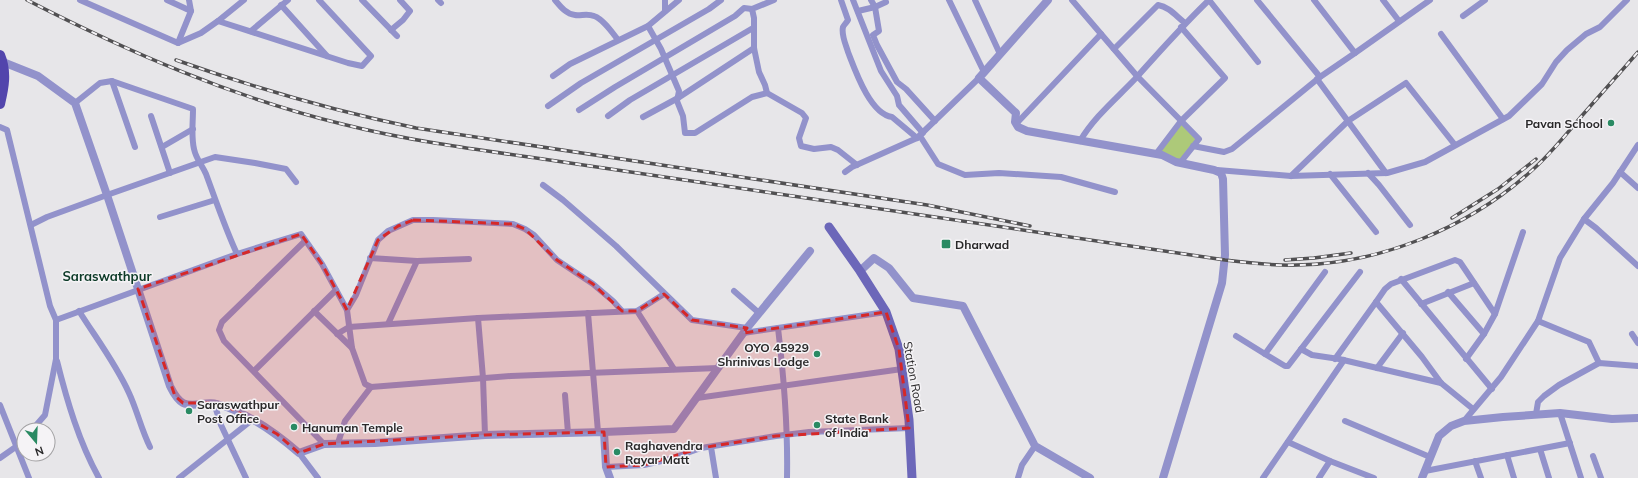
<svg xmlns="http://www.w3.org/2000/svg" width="1638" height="478" font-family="Mulish,sans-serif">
<rect width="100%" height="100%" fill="#e7e6e9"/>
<path fill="#adc979" d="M1181,121L1199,139L1180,163L1156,154Z"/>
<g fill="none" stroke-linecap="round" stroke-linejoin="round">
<g stroke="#9292cb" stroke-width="6">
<path d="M80,0L178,43L201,33L218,21L348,63L362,66L371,56L319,0"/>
<path d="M167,0L191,11"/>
<path d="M362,0L397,36"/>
<path d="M438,0L441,3"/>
<path d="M555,0C560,6 566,14 575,15C581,16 587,13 594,16C603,19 612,32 618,40"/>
<path d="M665,0V11"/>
<path d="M774,0L752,9L754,18V48L759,72L765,85L767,93L802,113L806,118L799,138L801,146L814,149L831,147L838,150L857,165"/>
<path d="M841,0L848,20C847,22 844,25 843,27C841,35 846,45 848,52C855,70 870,114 892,117L917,138"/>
<path d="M853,0L881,71L897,96L899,105L923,133"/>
<path d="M871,0L875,7L879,31L873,35L877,45L897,82L906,89L935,121"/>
<path d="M949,0L984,72"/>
<path d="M975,0L1000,54"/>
<path d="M1072,0L1137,76L1199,139L1180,163"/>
<path d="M1209,0L1258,62"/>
<path d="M1257,0L1320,77"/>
<path d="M1314,0L1355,53L1430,0"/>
<path d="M1383,0L1399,21"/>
<path d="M281,5L327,56"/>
<path d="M858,11L875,7L886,2"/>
<path d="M1463,16L1485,0"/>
<path d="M218,21L244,0"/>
<path d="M648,26L661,49L679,91L677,101L683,116L685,133H695L752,97L767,93"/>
<path d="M391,30L403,20L410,11L400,0"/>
<path d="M251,31L288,0"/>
<path d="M1441,34L1503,119"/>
<path d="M178,43L191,11L189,0"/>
<path d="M1114,49L1158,5C1169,7 1176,16 1185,23"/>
<path d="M553,76L570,64L648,26L679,0"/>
<path d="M1317,79L1386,173"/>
<path d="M112,81L135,147"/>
<path d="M75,103L100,83L112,81L193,109C193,123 191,136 194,149C196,159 202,165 206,174C216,201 225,228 237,254"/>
<path d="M548,106L581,83L709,9L721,0"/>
<path d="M579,110L615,87L735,16L744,8L752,9"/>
<path d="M151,116L170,173"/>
<path d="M608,116L630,100L753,28"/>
<path d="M643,117L678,98L754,48"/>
<path d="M1016,124L1101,34"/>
<path d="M0,127L7,130L50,306L56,320V359L45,415L32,430"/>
<path d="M920,136L938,164L965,175L999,173L1061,177L1115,192"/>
<path d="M1080,141C1094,117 1116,99 1135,79C1159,52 1183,25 1209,0"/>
<path d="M1193,146L1224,152L1232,149L1320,77L1355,53"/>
<path d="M162,147L193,129"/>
<path d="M1156,154L1181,121L1225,78L1181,27"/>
<path d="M1217,170L1291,176L1387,173L1425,162L1509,116L1542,84L1556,62L1567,50L1586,34L1600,27L1627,0"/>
<path d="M845,172L852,167L917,138L979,78"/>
<path d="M1620,172L1638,188"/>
<path d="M1368,173L1379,185L1410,225"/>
<path d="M1330,174L1376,232"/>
<path d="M1291,176L1348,121L1406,83L1455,145"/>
<path d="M543,185L563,200L616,246L692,320L747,328"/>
<path d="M160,217L215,200"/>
<path d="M1584,219L1596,228L1638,266"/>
<path d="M31,225L47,217L107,195L215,157L255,163L286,169L296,182"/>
<path d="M305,241L222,322L219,330L224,341L324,444"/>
<path d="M370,258L417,261L469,259"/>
<path d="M1325,272L1265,354L1285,366H1288L1360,272"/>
<path d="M1401,279L1492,389"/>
<path d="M734,291L759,313"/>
<path d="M1448,292L1484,334"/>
<path d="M1376,302L1385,289L1391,284L1455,260L1460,262L1495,314L1523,232"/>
<path d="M1421,304L1474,283"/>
<path d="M347,310L356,295L378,240L388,231L413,220H433L513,224L525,229L534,235L557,260L593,284L613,301L622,311"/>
<path d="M79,311C96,338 116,364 129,393C137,410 141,429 150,447"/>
<path d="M314,311L352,348L365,384L371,387L511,376L718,368"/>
<path d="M637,311L674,369"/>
<path d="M588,313L598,432"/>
<path d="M478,318L483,378L485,435"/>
<path d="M56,320L237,254L301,234L322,264L347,310L352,348"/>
<path d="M1538,321L1589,342L1599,363"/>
<path d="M388,324L417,261"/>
<path d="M778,328C784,378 788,427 787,478"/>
<path d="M743,333L886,312"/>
<path d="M337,334L349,327L478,318L637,311L664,294"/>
<path d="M1632,334L1638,343"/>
<path d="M1236,336L1265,354"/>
<path d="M1301,349L1312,355L1339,359L1441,383"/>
<path d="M1335,359L1376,302L1422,357L1441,383L1473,409"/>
<path d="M1466,359L1484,334L1495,314"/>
<path d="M57,361C67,401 79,442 99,478"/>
<path d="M1377,368L1403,333"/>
<path d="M254,371L336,290"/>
<path d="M565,395L568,433"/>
<path d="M697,398L902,369"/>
<path d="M214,403L221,425L246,478"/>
<path d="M0,405L29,478"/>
<path d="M1560,413L1581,478"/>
<path d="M1536,414L1538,402L1544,396L1559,385L1599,363L1638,366"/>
<path d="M1345,421L1430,457"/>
<path d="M1464,421L1501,377L1538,321L1560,258L1584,219L1613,183L1638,145"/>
<path d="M1288,442L1330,461L1374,478"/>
<path d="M338,443L345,421L371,387"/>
<path d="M711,447L716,478"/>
<path d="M1540,449L1549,478"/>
<path d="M299,453L318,478"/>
<path d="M1507,455L1514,478"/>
<path d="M1593,456L1601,478"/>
<path d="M0,458L17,446L24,438"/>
<path d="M1475,461L1481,478"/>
<path d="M606,467L644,465L670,459L701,448L776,436L809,432L909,428"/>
<path d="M1425,471L1570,443"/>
<path d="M179,478L252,420"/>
<path d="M1018,478L1022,465L1035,446"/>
<path d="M1263,478L1344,360"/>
<path d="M1319,478L1330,461"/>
</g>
<g stroke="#9292cb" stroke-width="8">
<path d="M1048,0L979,78L1016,113L1015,122L1018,127L1027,131L1162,155L1176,162L1214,170L1221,173L1223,179L1225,255L1222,283L1163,478"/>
<path d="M3,62L38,76L75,103L107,195L170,386C173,392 176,399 183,403C193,408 206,401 217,404C246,412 276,433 299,453L324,444L375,443L485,435L604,432L606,467L610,478"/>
<path d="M860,271L874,258L889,268L913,298L963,306L1035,446L1090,478"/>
<path d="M604,432L674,429L747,328L810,251"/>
<path d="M1422,478L1439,436L1451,426L1464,421L1503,417L1560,413L1612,419L1638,418"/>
</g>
<path stroke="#6c67b9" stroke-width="9" d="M829,227L860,271L886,312L899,349L909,420L912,478"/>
<path stroke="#5245ac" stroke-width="10" d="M0,55C7,72 4,87 0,104"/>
<defs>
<g id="rail">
<path d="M27,0C128,52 232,97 342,124C405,140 471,149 536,158L1225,260C1249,263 1273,266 1297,265C1380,264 1467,228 1529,173C1548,157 1564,137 1580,118C1599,96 1619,74 1638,52"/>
<path d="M176,60C255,88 334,111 416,128L927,205L1030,226"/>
<path d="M1452,218L1498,189L1536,159"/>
<path d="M1285,260L1314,258L1351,253"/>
</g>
</defs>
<use href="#rail" stroke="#515052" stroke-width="3.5"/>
<use href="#rail" stroke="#f5f3f6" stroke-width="2" stroke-dasharray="6" stroke-linecap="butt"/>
</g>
<path fill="#d62828" fill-opacity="0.2" stroke="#d62828" stroke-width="3" stroke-dasharray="8 5" stroke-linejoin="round" d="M413,220L513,224L525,229L557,260L593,284L622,311H637L664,294L692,320L747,328L743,333L886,312L899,349L909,428L776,436L701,448L644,465L606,467L604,432L485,435L324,444L299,453L277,434L230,408L214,403H183L175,396L138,289L301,234L322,264L347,310L378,240L398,226Z"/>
<g fill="#2a8a63" stroke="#f5f3f6" stroke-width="1.5">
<circle cx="1611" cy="123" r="4"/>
<rect x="941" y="239" width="10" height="10" rx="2"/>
<circle cx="817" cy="354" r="4"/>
<circle cx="189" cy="411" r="4"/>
<circle cx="817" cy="425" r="4"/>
<circle cx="294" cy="427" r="4"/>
<circle cx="617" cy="452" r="4"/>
</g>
<g text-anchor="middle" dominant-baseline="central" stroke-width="3" stroke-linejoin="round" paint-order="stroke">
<g font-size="12" font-weight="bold" fill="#292829" stroke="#f5f3f6" text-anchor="start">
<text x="1603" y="123" text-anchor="end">Pavan School</text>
<text x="955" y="244">Dharwad</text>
<text x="809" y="347" text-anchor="end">OYO 45929<tspan x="809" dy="14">Shrinivas Lodge</tspan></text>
<text x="197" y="404">Saraswathpur<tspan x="197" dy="14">Post Office</tspan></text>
<text x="825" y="418">State Bank<tspan x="825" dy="14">of India</tspan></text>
<text x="302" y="427">Hanuman Temple</text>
<text x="625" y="445">Raghavendra<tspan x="625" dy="14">Rayar Matt</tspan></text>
</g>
<g font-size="12" fill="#292829" stroke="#f5f3f6">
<text transform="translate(914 377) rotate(80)">Station Road</text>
</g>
<g font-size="13" font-weight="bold" fill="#0c3a27" stroke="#f5f3f6">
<text x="107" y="276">Saraswathpur</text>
</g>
</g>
<g transform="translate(36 442) rotate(161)"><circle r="19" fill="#f5f3f6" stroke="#a3a2a4"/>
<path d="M0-3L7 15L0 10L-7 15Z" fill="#2a8a63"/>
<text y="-6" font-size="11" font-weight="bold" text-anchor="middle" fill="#292829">N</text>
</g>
</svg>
